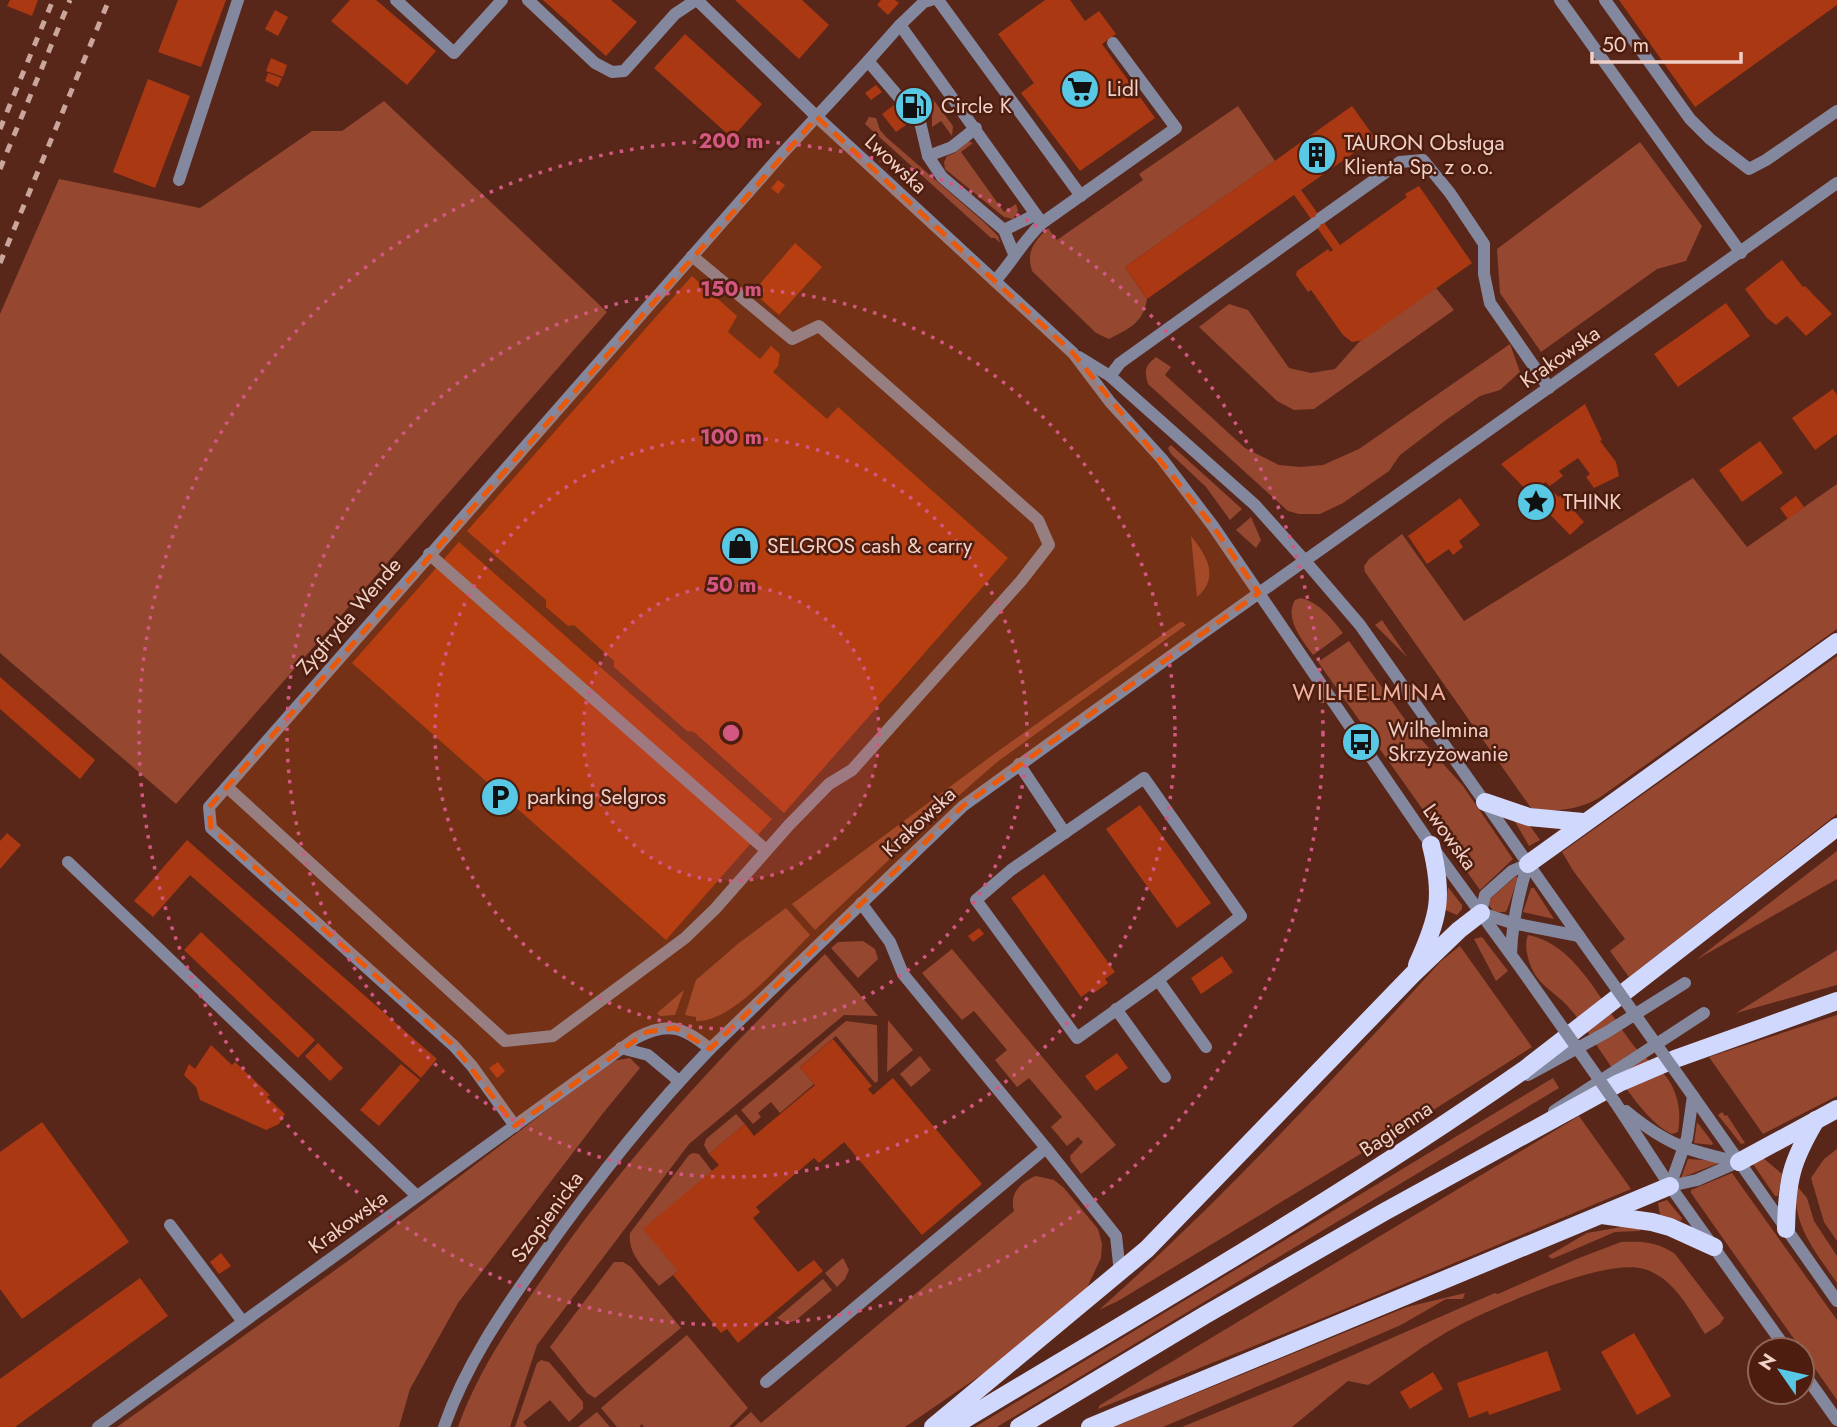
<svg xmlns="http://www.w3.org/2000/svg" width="1837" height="1427" font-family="Jost,sans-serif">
<rect width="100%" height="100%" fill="#592719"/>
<g fill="#954730">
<path d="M932,98L953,126L952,136L941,121L932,127Z"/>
<path d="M384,101L607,312L176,804L0,653V314L59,179L200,208L312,131H342Z"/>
<path d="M1238,106L1275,161L1125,267L1147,299C1143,323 1130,328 1109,339L1096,333L1032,271C1026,251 1034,242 1048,228L1057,240L1143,180L1139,174Z"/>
<path d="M869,117L876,118L880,130L886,137L985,223L998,236L1000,243L995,238H991L865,124Z"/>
<path d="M968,141L973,143L961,152L1004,212L1016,204L1018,211L1013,219L1004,217L945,169L944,162L947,156L955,153Z"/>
<path d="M1640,142L1702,226L1686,261L1657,269L1541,352L1500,293L1497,249Z"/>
<path d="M1436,288L1454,310L1314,409L1294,410L1277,401L1199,327L1229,304L1248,310L1289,368L1311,373L1335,369L1359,342Z"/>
<path d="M1510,344L1520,372L1500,390L1480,396L1446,420L1400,455L1389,471L1343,503L1320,514H1299L1288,511L1148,384C1144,370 1145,366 1156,357L1171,367L1165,375L1245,448L1279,465L1301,467L1323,465L1359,449Z"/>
<path d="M1171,445L1242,509L1230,520L1206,487L1171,454L1168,448Z"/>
<path d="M1693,478L1747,547L1837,484V629L1599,798C1577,810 1556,813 1531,808L1365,572L1364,566L1369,559L1402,534L1464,621Z"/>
<path d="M1251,517L1261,540L1256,548L1236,530Z"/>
<path d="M1191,536C1207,556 1220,577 1197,597Z"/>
<path d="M1301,598C1320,603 1332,619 1343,633L1313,655C1302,640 1284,618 1295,600Z"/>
<path d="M1382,620L1407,657L1375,625Z"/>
<path d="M1180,622H1183L1186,625L997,762L932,819L815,930L792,904L990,757Z"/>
<path d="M1349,641L1411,728L1463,786L1513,859L1480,890L1318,662Z"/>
<path d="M1837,656V814L1629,977L1610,951L1625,939L1574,872L1562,852Z"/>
<path d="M1514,820L1528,823L1540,840L1529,846Z"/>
<path d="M1837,851V879L1696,960Z"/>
<path d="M1516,876L1518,878L1507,910L1505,912H1494L1489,905L1490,899Z"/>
<path d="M1448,887L1462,905V909L1457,915L1445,910Z"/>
<path d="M1531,888H1534L1554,919L1523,912Z"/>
<path d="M786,908L810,935C784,960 732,1023 696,1021V1017L685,1015L696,980L739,943Z"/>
<path d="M1528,935C1578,944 1604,1009 1634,1046C1645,1060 1662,1067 1671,1084C1679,1099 1681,1115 1678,1132L1672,1134C1638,1119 1598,1041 1571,1010C1561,997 1545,989 1536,976C1529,965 1523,947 1528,935Z"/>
<path d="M1482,937L1508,971L1496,981L1474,939Z"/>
<path d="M838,942L863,941L875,949L878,959L858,978L831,948Z"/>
<path d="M1460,946L1532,1047L1438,1107L1118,1301L1099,1310C1220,1202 1331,1082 1441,961Z"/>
<path d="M952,949L1116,1145L1081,1174L1071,1161L1070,1156L1083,1142L1078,1137L1067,1146L1051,1127L1062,1117L1029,1078L1017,1087L995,1060L1007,1050L974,1011L962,1020L922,973Z"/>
<path d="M1837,950V985L1736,1013Z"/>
<path d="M825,954L878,1016L844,1015L689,1144L537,1345L510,1427H458C478,1371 511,1323 545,1275C626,1157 722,1053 825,954Z"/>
<path d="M684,990L675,1015L660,1016L657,1013Z"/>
<path d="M1837,1015V1096L1763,1134L1709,1057Z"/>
<path d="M888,1020L913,1050L887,1072L888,1021Z"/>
<path d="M846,1021L877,1025L878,1081L875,1083L836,1036L800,1067L814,1084L780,1113L771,1102L758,1113L761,1117L753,1124L741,1110Z"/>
<path d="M920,1056L931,1070L911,1087L900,1074Z"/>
<path d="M630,1058L640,1068L604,1112L458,1303L410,1389L399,1427H117L352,1258L612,1061Z"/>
<path d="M1553,1078L1559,1088L997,1427H975Z"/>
<path d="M1722,1112L1725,1116L1727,1115L1745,1143L1741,1144L1718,1115Z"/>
<path d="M736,1114L745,1124L709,1154L704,1145L706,1139Z"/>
<path d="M1579,1116L1631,1189L1323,1318L1098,1409L1100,1405Z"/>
<path d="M1697,1122L1713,1143L1712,1145L1694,1143Z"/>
<path d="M1837,1149V1241L1824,1222L1811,1178L1824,1159Z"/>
<path d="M693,1153L699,1154L712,1171L678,1271L659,1286C646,1270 627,1255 630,1233L689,1155Z"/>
<path d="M1762,1157L1782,1174L1778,1196H1775L1753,1164Z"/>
<path d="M1688,1159L1717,1161L1719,1163L1681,1178Z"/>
<path d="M1732,1173L1837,1320V1400L1691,1193V1190Z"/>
<path d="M1036,1176L1054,1180L1064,1188L1098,1229L1102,1244L1101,1258L1084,1294L987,1371L905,1427H734L751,1412L761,1423L1014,1211C1009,1194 1020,1182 1036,1176Z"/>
<path d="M1796,1185L1807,1198L1814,1221L1837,1256V1283C1815,1251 1792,1225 1796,1185Z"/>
<path d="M1667,1200L1682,1218L1681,1221L1660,1215L1658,1203Z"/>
<path d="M1621,1227H1644L1639,1231L1615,1232L1552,1259L1548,1256L1587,1233Z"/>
<path d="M1621,1242C1641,1241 1659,1242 1675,1254L1724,1318L1720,1324L1705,1334C1689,1309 1674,1278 1644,1269C1606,1257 1495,1307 1458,1326C1426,1343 1398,1365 1368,1385L1348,1381L1292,1427H1182L1303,1377L1474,1302L1495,1293L1498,1294L1579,1258Z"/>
<path d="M843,1258L849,1270L845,1279L837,1287L825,1273Z"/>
<path d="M614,1262H623L631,1267L681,1328L595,1398L587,1393L550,1347Z"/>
<path d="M823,1279L832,1290L795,1321L786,1323L777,1318Z"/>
<path d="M1465,1293L1463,1299H1446L1401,1325L1163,1427H1114L1407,1307Z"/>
<path d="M687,1335L748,1408L729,1427H644L642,1424L639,1427H617L601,1408Z"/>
<path d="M541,1360L549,1362L583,1402V1409L569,1422L550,1400L523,1422L527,1427H515L537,1363Z"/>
<path d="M597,1412L610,1427H578Z"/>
</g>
<g fill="#aa3812">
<path d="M10,0H38L32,16L7,6Z"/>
<path d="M178,0H226L201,67L158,52Z"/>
<path d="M350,0H376L436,51L407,85L331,21Z"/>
<path d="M543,0H611L637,22L606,56Z"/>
<path d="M735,0H802L829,25L799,59Z"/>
<path d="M881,0H895L899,3L888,15L877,5Z"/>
<path d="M1045,0H1070L1085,21L1099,11L1116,34L1102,44L1155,118L1080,171L1021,93L1034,83L998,34Z"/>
<path d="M1619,0H1837V5L1695,107Z"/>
<path d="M275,10L288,17L278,36L265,29Z"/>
<path d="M685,34L762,104L732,138L654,68Z"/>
<path d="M271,58L287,65L283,77L266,71Z"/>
<path d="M268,73L282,78L278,87L265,81Z"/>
<path d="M148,79L190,96L155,188L113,172Z"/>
<path d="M876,85L882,92L871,100L865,93Z"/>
<path d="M917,88L931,107L896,132L882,114Z"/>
<path d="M1352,106L1375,138L1301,190L1340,245L1407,197L1405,194L1419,186L1472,263L1363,340L1352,342L1343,335L1311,290L1308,292L1296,275L1297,271L1328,249L1330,252L1333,250L1294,195L1147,299L1125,267Z"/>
<path d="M778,180L785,185L778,194L771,188Z"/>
<path d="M795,243L822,267L779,315L753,292Z"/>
<path d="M1782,260L1803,287L1805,286L1832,314L1806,336L1787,316L1776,325L1767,318L1745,289Z"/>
<path d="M692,276L737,316L728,332L760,359L771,346L780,354L778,366L773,372L827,419L838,407L1008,558L784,813L694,732L687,731L614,667V661L574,625L568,626L546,607V600L467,531Z"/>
<path d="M1726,303L1750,336L1678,387L1654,354Z"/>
<path d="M1833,389L1837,395V434L1815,450L1792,418Z"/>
<path d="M1585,404L1602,440L1600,441L1616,462L1619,476L1594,488L1586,477L1590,474L1578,458L1559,471L1563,476L1554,483L1549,486L1546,482L1540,486L1541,489L1551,490L1559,497L1563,493L1570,500L1567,503L1584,522L1570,535L1501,464Z"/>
<path d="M1760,441L1783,473L1742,502L1719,470Z"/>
<path d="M1796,496L1804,507L1788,519L1780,508Z"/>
<path d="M1460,498L1480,525L1459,541L1463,547L1453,555L1449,549L1427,564L1408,536Z"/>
<path d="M459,542L772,819L666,940L352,663Z"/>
<path d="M0,677L95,760L80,779L0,709Z"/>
<path d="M1140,805L1211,903L1177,928L1106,829Z"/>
<path d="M7,833L21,845L0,869V841Z"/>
<path d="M187,840L437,1059L421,1078L190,875L153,917L134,901Z"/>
<path d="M1044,874L1115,972L1105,979L1108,983L1094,993L1091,990L1081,997L1011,898Z"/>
<path d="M979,928L984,934L973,942L968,936Z"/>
<path d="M201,932L315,1040L298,1058L184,950Z"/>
<path d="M1222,956L1233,972L1201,994L1191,978Z"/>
<path d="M833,1039L872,1086L868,1089L873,1095L893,1078L982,1184L922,1235L844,1142L819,1163L814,1158L756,1207L760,1212L753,1218L798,1272L814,1260L823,1271L738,1343L727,1329L721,1333L673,1275L678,1271L643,1229L719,1165L709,1154L745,1124L754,1136L815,1085L800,1067Z"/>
<path d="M318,1043L343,1068L330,1081L305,1056Z"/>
<path d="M211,1045L232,1065L235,1062L270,1095L267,1097L285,1114L279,1124L266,1130L200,1100L196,1087L184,1075L189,1064L195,1069Z"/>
<path d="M1117,1053L1128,1068L1096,1091L1085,1076Z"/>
<path d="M498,1062L505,1071L497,1078L489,1068Z"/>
<path d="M401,1064L420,1080L379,1126L360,1110Z"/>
<path d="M42,1122L129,1242L22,1319L0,1289V1152Z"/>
<path d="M221,1253L231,1266L219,1274L210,1262Z"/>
<path d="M140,1278L168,1316L15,1427H0V1379Z"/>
<path d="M1634,1333L1671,1396L1637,1415L1601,1352Z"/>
<path d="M1547,1351L1561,1390L1489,1415L1488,1411L1469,1418L1457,1383Z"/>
<path d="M1433,1372L1443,1389L1410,1409L1400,1392Z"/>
</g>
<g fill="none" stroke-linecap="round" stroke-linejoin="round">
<g stroke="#84889f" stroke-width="12">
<path d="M396,0L454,53L502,0"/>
<path d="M528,0L595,63L612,72L624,71L675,14L696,0"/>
<path d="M697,0L817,117L1073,353L1110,402L1162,459L1213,526L1431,845L1522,970"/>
<path d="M931,0L924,2L900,25L1042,223C1023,241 1012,262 995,281"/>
<path d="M938,0L1081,196"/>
<path d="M1560,0L1741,253"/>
<path d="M1605,0L1690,119L1710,139L1749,169L1766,160L1837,111"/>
<path d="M900,25L868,61L920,122L928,156L942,177L1004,230L1014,254"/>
<path d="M928,156L952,147L976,128"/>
<path d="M179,180L238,0"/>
<path d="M1321,218L1400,162L1423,160L1450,193L1484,244V274L1490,303L1549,388"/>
<path d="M1042,223L1176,128L1113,43"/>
<path d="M1004,230L1035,215"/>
<path d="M1079,357L1110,376L1255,505L1306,562L1360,625L1579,936"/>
<path d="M1110,376L1120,363L1315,223"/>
<path d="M429,554L766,850"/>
<path d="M1019,764L1065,833"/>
<path d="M1144,778L1241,916L1158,980L1077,1038L976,900L1011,870Z"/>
<path d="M227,787L505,1041L553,1036L685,938L715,909L789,825L829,784L852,770L1021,581L1049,545L1038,520L819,326L792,339L692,256"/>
<path d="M68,862L417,1196"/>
<path d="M1481,913L1512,923L1579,936"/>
<path d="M1481,913L1485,895L1512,871L1528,864"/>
<path d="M1511,954C1512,922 1518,895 1528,864"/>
<path d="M1158,980L1206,1047"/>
<path d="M1116,1009L1165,1077"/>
<path d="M621,1048L648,1055L679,1081"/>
<path d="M1528,1075L1607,1032L1685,983"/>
<path d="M1693,1096L1837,1301"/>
<path d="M1615,1102L1670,1186L1787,1350"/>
<path d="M1554,1111L1704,1013"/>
<path d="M1626,1111C1667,1145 1688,1151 1739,1162"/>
<path d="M515,1126L472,1066L454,1046L211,828L209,807L781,155L868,61"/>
<path d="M1046,1148L1116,1236L1120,1273"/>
<path d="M1670,1186L1687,1138L1693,1096"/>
<path d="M1670,1186L1697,1180L1738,1162"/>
<path d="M170,1225L243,1322"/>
<path d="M1802,1371L1837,1420"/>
<path d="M766,1382L1046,1148L903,974L890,942L861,903"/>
<path d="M98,1427L636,1038C668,1021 684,1027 710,1049"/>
<path d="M444,1427C465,1366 502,1312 539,1260C591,1186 647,1114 710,1049L963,806L1200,635L1837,183"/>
</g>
<g stroke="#d1d8fe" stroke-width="18">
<path d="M1485,802L1529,817L1583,822"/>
<path d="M1528,864L1837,642"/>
<path d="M1417,965C1439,917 1444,897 1431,845"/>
<path d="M1739,1162L1837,1109"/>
<path d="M1602,1215L1652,1222L1670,1227L1714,1247"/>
<path d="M1786,1229C1787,1180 1791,1162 1816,1120"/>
<path d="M933,1427L1147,1249L1412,975L1459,930L1481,913"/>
<path d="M952,1427C1144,1311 1339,1199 1524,1070L1837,827"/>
<path d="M1019,1427L1205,1315L1384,1212L1619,1083L1675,1059L1837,1001"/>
<path d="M1090,1427L1670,1186"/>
</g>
<g stroke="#caa59b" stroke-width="5" stroke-dasharray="9 9" stroke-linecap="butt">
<path d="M0,129L53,0"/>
<path d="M0,169L70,0"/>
<path d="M0,263L109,0"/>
</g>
<g stroke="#84889f" stroke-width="12">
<path d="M1579,936L1693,1096"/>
<path d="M1522,970L1615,1102"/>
</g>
</g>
<path fill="#e8590c" fill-opacity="0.2" stroke="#e8590c" stroke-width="5" stroke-dasharray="14 9" stroke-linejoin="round" d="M817,117L1073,353L1213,526L1259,593L963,806L710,1049L675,1028L647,1032L515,1126L454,1046L211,828L209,807Z"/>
<circle cx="731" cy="733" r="148" fill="#d25881" fill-opacity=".12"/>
<g fill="none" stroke="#d25881" stroke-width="3.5" stroke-dasharray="3.5 7">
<circle cx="731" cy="733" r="148"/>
<circle cx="731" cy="733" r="296"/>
<circle cx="731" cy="733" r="444"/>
<circle cx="731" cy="733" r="592"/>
</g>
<defs>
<symbol id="supermarket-disc" viewBox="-11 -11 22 22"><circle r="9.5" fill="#59c8e4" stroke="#4d1d0f"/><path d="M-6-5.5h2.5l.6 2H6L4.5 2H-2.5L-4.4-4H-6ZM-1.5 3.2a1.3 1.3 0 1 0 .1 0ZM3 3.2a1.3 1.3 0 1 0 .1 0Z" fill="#111"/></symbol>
<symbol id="fuel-disc" viewBox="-11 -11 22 22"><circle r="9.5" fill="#59c8e4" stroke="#4d1d0f"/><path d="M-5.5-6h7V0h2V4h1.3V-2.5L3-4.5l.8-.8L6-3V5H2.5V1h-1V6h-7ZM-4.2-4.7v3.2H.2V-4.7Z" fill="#111"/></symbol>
<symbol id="building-disc" viewBox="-11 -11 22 22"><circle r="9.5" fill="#59c8e4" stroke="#4d1d0f"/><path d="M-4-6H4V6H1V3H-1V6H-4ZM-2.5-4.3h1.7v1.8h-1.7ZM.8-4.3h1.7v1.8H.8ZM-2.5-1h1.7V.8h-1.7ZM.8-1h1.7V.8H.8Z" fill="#111"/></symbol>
<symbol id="sight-disc" viewBox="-11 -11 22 22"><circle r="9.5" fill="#59c8e4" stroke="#4d1d0f"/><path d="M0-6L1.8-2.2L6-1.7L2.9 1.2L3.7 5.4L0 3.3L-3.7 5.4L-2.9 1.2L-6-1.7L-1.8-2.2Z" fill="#111"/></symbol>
<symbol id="shop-disc" viewBox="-11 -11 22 22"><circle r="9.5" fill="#59c8e4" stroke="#4d1d0f"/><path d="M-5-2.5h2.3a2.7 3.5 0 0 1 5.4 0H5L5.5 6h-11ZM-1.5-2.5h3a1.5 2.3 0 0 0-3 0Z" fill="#111"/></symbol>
<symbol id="bus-disc" viewBox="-11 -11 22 22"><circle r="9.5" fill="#59c8e4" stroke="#4d1d0f"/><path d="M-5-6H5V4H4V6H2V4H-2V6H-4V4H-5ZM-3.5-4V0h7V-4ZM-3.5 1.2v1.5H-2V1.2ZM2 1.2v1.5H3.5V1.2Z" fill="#111"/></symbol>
<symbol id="parking-disc" viewBox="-11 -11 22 22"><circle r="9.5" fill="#59c8e4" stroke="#4d1d0f"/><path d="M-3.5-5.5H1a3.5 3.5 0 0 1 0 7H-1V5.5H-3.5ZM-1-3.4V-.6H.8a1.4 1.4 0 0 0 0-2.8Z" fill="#111"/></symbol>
</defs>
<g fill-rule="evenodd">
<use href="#supermarket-disc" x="1058" y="67" width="44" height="44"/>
<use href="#fuel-disc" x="892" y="84" width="44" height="44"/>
<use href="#building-disc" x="1295" y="133" width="44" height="44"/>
<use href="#sight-disc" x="1514" y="480" width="44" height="44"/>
<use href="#shop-disc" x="718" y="524" width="44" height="44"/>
<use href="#bus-disc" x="1339" y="720" width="44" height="44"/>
<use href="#parking-disc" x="478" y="775" width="44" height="44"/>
</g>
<g text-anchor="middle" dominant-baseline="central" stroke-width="5" stroke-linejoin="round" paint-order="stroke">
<g font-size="21" fill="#f1d0c7" stroke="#4d1d0f" text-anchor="start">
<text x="1107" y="89">Lidl</text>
<text x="941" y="106">Circle K</text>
<text x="1344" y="143">TAURON Obsługa<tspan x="1344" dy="24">Klienta Sp. z o.o.</tspan></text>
<text x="1563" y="502">THINK</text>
<text x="767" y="546">SELGROS cash &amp; carry</text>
<text x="1388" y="730">Wilhelmina<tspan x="1388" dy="24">Skrzyżowanie</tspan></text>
<text x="527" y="797">parking Selgros</text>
</g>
<g font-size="21" fill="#f1d0c7" stroke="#4d1d0f">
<text transform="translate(896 164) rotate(43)">Lwowska</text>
<text transform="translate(1560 357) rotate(-35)">Krakowska</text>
<text transform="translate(349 616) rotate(-49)">Zygfryda Wende</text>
<text transform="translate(919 822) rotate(-43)">Krakowska</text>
<text transform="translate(1450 837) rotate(54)">Lwowska</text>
<text transform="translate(1396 1129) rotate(-34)">Bagienna</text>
<text transform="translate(547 1217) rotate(-54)">Szopienicka</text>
<text transform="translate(348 1222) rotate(-36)">Krakowska</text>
</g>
<g font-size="23" letter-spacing="2" fill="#f1b3a0" stroke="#4d1d0f">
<text x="1370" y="692">WILHELMINA</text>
</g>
</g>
<circle cx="731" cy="733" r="10" fill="#d25881" stroke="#4d1d0f" stroke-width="3.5"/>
<g font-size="21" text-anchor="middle" font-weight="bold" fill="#d25881" stroke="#4d1d0f" stroke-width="5" stroke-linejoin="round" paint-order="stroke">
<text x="731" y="148">200 m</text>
<text x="731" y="296">150 m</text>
<text x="731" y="444">100 m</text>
<text x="731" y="592">50 m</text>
</g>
<g transform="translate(1781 1371) rotate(304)"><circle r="33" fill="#4d1d0f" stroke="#8f6559" stroke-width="2"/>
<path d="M0-5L12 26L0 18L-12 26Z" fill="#59c8e4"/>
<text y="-10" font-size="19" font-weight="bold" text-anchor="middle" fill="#f1d0c7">N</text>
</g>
<path d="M1592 52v10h149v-10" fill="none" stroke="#f1d0c7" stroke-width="3.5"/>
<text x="1602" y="52" font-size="21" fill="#f1d0c7" stroke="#4d1d0f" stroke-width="5" paint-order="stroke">50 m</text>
</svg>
